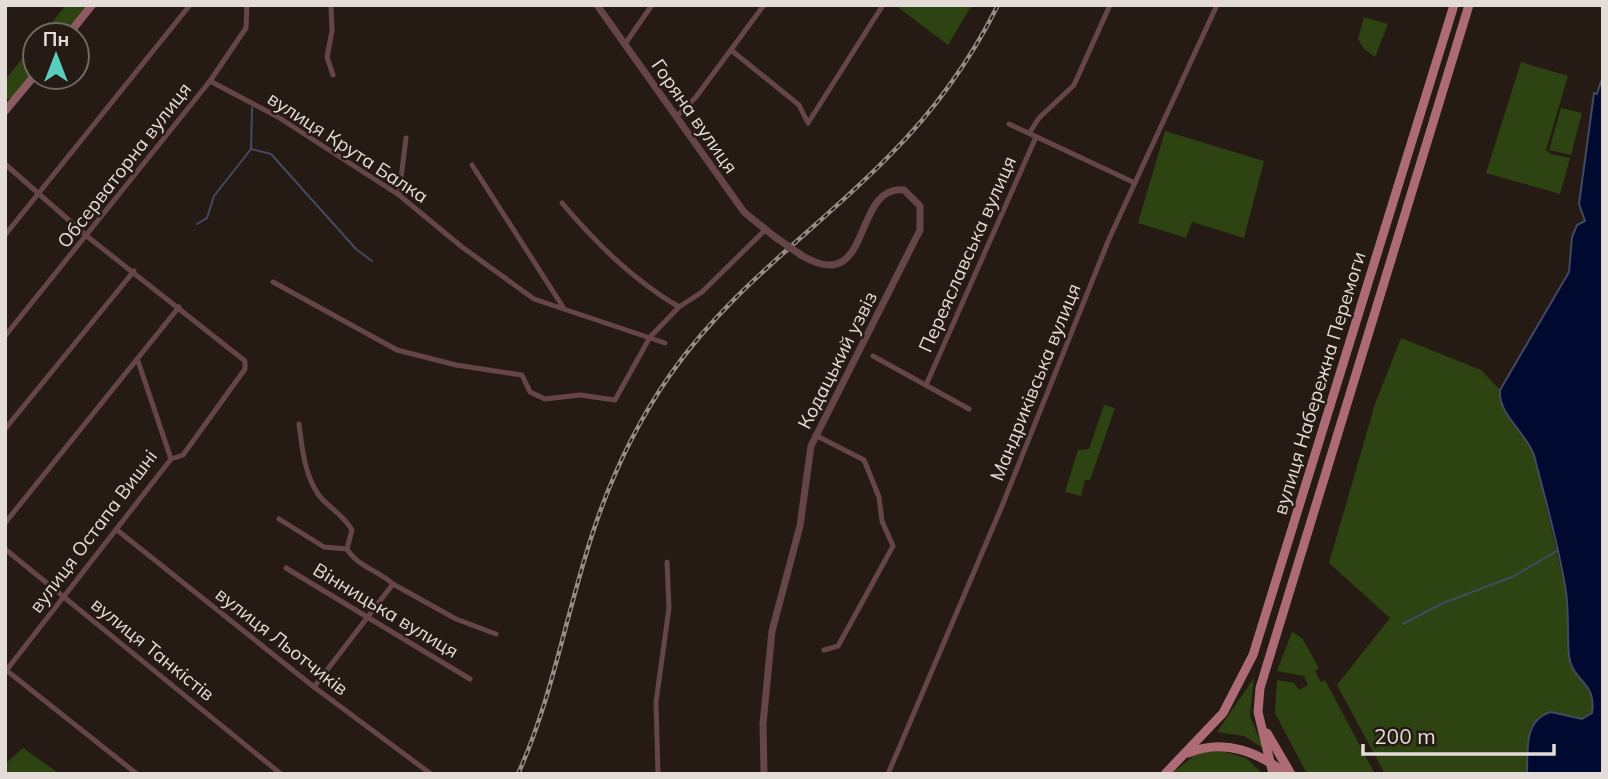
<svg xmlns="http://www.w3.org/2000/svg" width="1608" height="779" font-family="Mulish,sans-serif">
<rect width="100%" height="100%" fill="#261b14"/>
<g fill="#2d4311">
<path d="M66,5H88L64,35H42Z"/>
<path d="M895,5H972L948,45Z"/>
<path d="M1364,17L1388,24L1375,57L1364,49L1358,39Z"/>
<path d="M35,43V70L13,97L5,100V80Z"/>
<path d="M1521,62L1568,76L1546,150L1551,154L1570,158L1560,194L1486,173Z"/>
<path d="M1561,108L1582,113L1571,155L1549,150Z"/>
<path d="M1165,131L1264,161L1244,238L1192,222L1186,238L1138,223Z"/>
<path d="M1401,338L1481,370L1500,390C1499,405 1526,437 1534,455L1565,588L1576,672L1591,689L1594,700L1592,713C1567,733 1562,695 1530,728L1527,774H1385L1337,685L1390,618L1329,563L1375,404Z"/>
<path d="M1104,405L1115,408L1090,480H1085L1081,496L1065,492L1078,450L1089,449Z"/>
<path d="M1292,632L1302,638L1319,668L1315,671L1321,682L1325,680L1375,774H1307L1275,713L1277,680L1294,683L1299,690L1308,685L1304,676L1277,671Z"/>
<path d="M1254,678L1250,716L1263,748L1244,736L1217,732Z"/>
<path d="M23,748L60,774H5V764Z"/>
<path d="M1218,750L1246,758L1263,774H1171L1196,754Z"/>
</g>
<path fill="#000a30" stroke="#444962" stroke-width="2" d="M1603,75V774H1527C1528,751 1523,720 1551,712L1582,719L1592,713C1597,681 1572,682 1569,656C1567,635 1569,613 1566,592C1559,546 1545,499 1534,455C1524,430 1498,414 1500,390L1569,272L1572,237L1577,225L1585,221L1579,204L1594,93L1597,94Z"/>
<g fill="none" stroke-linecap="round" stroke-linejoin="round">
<g stroke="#444962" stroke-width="2">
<path d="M251,149L252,108"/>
<path d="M197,224L207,218L214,196L251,149L271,154L356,249L372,261"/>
<path d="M1403,624L1443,603L1512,577L1557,551"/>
</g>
<g stroke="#664549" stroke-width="5">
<path d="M331,5L332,31L327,57L333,75"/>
<path d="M625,44L652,5"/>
<path d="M731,50L799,105L808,123"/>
<path d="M210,81L278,117L399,195L462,247L534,299L665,343"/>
<path d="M676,117L696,97L764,5"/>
<path d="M808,123L883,5"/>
<path d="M1009,124L1135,183"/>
<path d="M1030,132L1039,118L1074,85L1110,5"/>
<path d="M5,164L88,237L245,361V369L183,455L171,459"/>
<path d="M472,165L563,307"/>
<path d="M399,195L406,138"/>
<path d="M562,203C596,243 633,280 679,307"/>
<path d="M5,235L190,5"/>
<path d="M273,282L397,350L456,365L522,375L530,392L545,399L580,395L615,400L650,337L679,307L702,292L766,229"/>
<path d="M5,336L210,81L246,28L247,5"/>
<path d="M873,356L969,409"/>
<path d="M926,385L1036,137"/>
<path d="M299,424C302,447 304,473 318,494C327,507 342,513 352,530L347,549"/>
<path d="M5,429L134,271"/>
<path d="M815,435L864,460L879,497L882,521L893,546L838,646L824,650"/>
<path d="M279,519L324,547L347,549C358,567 378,570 393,584L456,619L496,634"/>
<path d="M5,523L179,307"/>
<path d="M117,530L314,687L431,774"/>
<path d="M5,549L281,774"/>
<path d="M286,568L470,679"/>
<path d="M6,670L137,774"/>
<path d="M5,672L171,459L138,361"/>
<path d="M314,687L393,584"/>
<path d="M658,774L656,702L669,608L667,562"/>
<path d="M888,774L1002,506L1109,239L1217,5"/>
</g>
<g stroke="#664549" stroke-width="7">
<path d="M597,5L744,212L775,237"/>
<path d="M764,774L763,724L772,631L800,526L811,446L920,230V206L904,190C851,184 874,299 801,255"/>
</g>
<g stroke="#8e5a62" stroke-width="8">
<path d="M68,35L92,5"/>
<path d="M5,111L35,75"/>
</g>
<g stroke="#ad6b75" stroke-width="9">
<path d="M1267,733L1291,774"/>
<path d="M1188,753C1225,738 1257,752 1287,774"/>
<path d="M1165,774L1223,713L1253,655L1454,5"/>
<path d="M1273,774L1258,712L1260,688L1469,5"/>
</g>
<defs>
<path id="rail" d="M518,774C554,694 567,608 595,526C613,473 638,421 670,375C731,287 817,230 890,155C934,111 970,61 998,5"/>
</defs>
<use href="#rail" stroke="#968d87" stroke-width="4.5"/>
<use href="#rail" stroke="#261b14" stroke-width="2" stroke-dasharray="5" stroke-linecap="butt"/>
<path stroke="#664549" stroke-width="7" d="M775,237L801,255"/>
</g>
<g text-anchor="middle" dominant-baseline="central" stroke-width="5" stroke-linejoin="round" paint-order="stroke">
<g font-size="19" fill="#e4dcd7" stroke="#261b14">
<text transform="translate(695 116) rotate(55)">Горяна вулиця</text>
<text transform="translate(348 147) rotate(33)">вулиця Крута Балка</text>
<text transform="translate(124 165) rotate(-52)">Обсерваторна вулиця</text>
<text transform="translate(967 254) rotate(-66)">Переяславська вулиця</text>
<text transform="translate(837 360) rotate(-63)">Кодацький узвіз</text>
<text transform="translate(1035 382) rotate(-68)">Мандриківська вулиця</text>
<text transform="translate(1319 383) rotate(-73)">вулиця Набережна Перемоги</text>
<text transform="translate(93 531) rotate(-53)">вулиця Остапа Вишні</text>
<text transform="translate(386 610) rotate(31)">Вінницька вулиця</text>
<text transform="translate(282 641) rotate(38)">вулиця Льотчиків</text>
<text transform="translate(153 649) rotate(39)">вулиця Танкістів</text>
</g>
</g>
<rect width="1608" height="779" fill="none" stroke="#e4dcd7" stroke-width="14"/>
<g transform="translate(56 56)"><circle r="33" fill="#261b14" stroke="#726862" stroke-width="2"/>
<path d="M0-5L12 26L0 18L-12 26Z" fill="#59cebe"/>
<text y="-10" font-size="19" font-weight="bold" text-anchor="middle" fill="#e4dcd7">Пн</text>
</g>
<path d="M1363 744v10h191v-10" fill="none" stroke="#e4dcd7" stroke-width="3.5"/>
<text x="1374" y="744" font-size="21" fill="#e4dcd7" stroke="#261b14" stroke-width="5" paint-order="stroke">200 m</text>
</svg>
